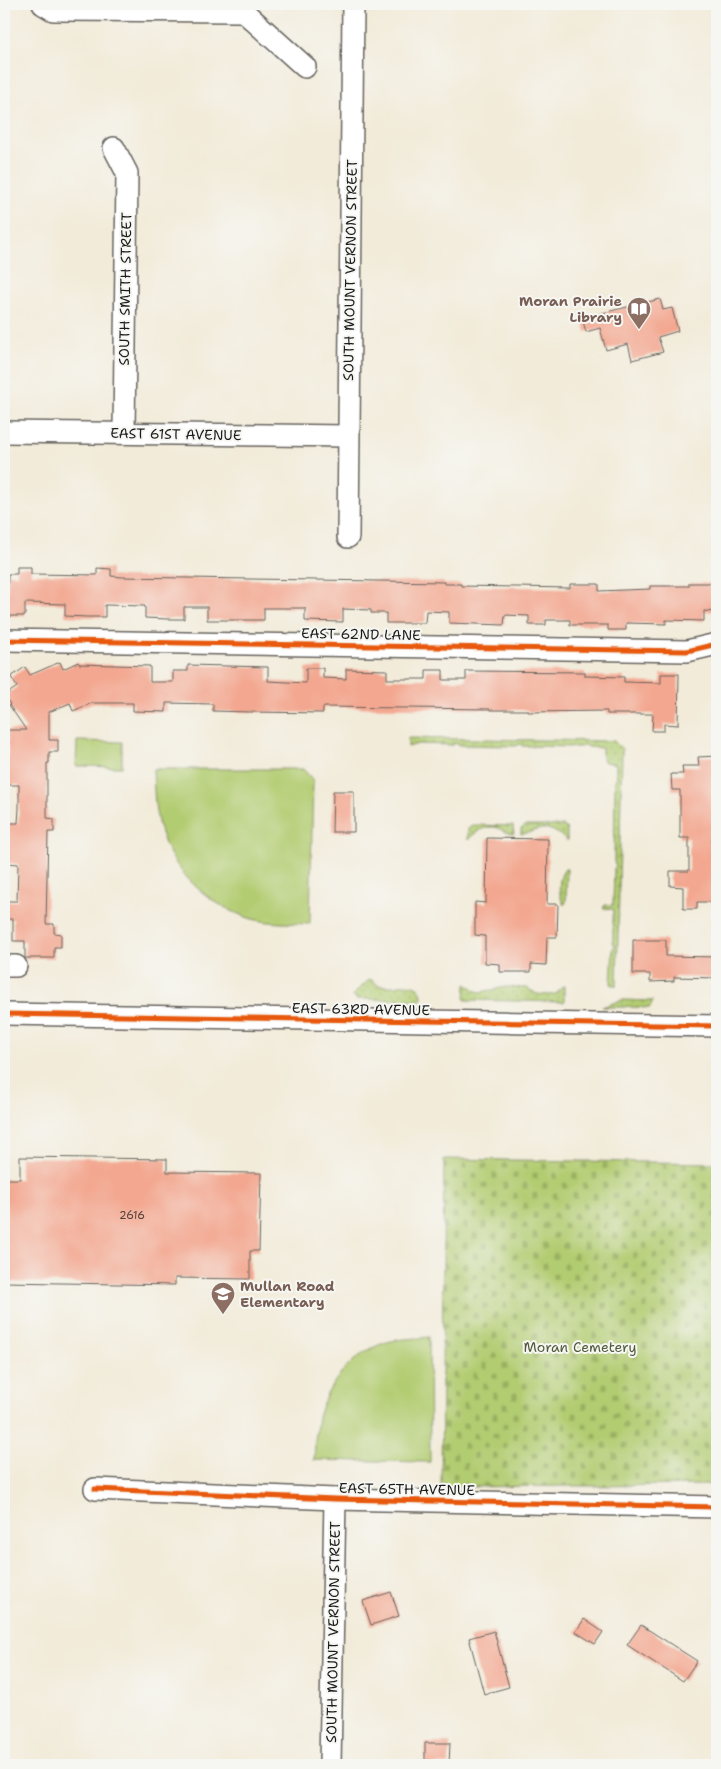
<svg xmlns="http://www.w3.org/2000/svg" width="721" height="1769" font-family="'Shantell Sans',sans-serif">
<defs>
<pattern id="grass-dots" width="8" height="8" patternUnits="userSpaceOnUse" patternTransform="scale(1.25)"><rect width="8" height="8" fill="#b2cc71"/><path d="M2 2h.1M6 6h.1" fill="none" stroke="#98af61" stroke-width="1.8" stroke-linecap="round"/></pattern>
<pattern id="cemetery-stones" width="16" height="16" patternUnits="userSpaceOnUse" patternTransform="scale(1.25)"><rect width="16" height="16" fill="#b2cc71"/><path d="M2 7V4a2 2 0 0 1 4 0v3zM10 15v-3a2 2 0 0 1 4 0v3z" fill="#98af61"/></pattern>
</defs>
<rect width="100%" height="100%" fill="#f6f6f2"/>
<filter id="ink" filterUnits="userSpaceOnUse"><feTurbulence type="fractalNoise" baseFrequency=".02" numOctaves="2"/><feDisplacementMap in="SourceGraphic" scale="10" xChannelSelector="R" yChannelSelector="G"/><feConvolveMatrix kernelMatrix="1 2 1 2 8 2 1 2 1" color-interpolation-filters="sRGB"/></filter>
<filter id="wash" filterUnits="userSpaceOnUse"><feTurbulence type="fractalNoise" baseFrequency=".0096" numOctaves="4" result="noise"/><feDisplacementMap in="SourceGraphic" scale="20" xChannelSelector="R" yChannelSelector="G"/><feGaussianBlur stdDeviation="1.12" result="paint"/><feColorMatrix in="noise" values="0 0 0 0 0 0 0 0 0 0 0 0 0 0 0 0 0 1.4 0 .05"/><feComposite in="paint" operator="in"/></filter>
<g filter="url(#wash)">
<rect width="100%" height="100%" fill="#f2ebd9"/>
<g fill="url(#grass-dots)" stroke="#677446">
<path d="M408,738L614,741L622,749L617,985H613L611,984L613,948L615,946L613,942V909L603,908L605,905H613L614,868L616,866L614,862L615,780L617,777L616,773V764L605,762L602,757V748L587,747L585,745L580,747L522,746L520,744L516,746L459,745L455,743L452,745L418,744L408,747Z"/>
<path d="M472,825L513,826L514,834C507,834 505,831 498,828C487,824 475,832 468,840V829Z"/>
<path d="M525,826H564L567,830V841C559,833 549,826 537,830C531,831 527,834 521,834V829Z"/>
<path d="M565,869H567L566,902L564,905C558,894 557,879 565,869Z"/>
<path d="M370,979L378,985C384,986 393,987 399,985C411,983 423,984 422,1000L356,999L353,995Z"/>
<path d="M466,984L473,988V990L480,992L506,987L527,988L537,994L549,995L556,994L564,985V1002L465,1000Z"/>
<path d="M622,1000L653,1001L650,1008L631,1007L629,1006L624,1007H602Z"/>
</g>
<path fill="url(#cemetery-stones)" stroke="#677446" d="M444,1159L717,1163V1485L441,1487Z"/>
<g fill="#b2cc71" stroke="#677446">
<path d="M77,741L122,742V767L76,766Z"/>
<path d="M153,769H303L313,780L310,924C290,923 268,924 249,918C207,904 170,870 159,826C154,808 154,788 153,769Z"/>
<path d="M429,1337L430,1462L314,1460C315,1446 315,1432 318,1418C326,1385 352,1354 384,1343C398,1338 415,1339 429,1337Z"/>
</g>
<g id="blocks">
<g fill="#f3a790">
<path d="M660,299L663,310L672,308L678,331L658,337L663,352L632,360L628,344L606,350L600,328L586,332L582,318Z"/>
<path d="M17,567H31V574L97,575V568L111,569V576L122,577L444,582V584H461V586L570,588V584H599V591L650,589V586H689V583H717V612L704,611V621L666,620V624L626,623V630H608V625H570V620H546V625H529V616L505,615L504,625L449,623V612L426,611L425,623H386V613H371V610L343,609V622L305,621V608H264V620H207V607H184V619H167L145,618V606L105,605V617H87L65,616V604L25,603V616H7L8,574H17Z"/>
<path d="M60,662L63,669L78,662L79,664L150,666V682H173V671H188V665L268,667V681L306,683V668H323V678L346,679V669L387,670V679H426V670H443V680H466V671L585,672V676L624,677V682L661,683V674H679L678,725L664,724V731H652L653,714H607V711L528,712V710H490V709L323,707V713L251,712L213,711V704L166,703V712L133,711V703H92L73,711L70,703L49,712V740H58V752H49V763H47V818L54,819V832H48L46,924H54V933L61,934V947H54V958H25V941H13V919H4V901H17L18,864L5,863V823H18L19,808V785H7L8,730H26L9,705L10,704L4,696L17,687L11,677L25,667L30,675Z"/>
<path d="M717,756V838H712V867H717V899H715V902H697V909H683V887L670,886V871H689V838H680V790H672L671,774H683L682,766H699L698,757Z"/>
<path d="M333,791H354V832H332Z"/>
<path d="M487,838L548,839L547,904H558L557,937H547L546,965L531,964V972H500V964L485,963V936L475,935V902L486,903Z"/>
<path d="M633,940H666V956L717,957V978L674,977V981L650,982V974H633Z"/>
<path d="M20,1157L167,1159V1172L261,1173L259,1251H250V1279L175,1278V1285L4,1282V1179H20Z"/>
<path d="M391,1592L399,1616L371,1625L363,1601Z"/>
<path d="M584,1619L603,1632L595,1644L576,1632Z"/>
<path d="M641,1625L697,1661L683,1681L627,1645Z"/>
<path d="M494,1631L509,1687L484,1694L469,1638Z"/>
<path d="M425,1743H450L449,1765H425Z"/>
</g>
</g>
</g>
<g filter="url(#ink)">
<use href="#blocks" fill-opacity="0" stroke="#67645e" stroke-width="1"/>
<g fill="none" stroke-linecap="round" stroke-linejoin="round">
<defs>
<g id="minor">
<path d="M43,4L53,10L243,11"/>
<path d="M243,4V11L305,67"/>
<path d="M114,148L127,173L124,433"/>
<path d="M4,432L348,436"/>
<path d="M348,537L353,4"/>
<path d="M4,640L687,651L717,644"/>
<path d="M4,966H16"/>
<path d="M4,1014L717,1026"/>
<path d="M95,1489L335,1499L717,1507"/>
<path d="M330,1765L335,1499"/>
</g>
</defs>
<use href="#minor" stroke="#67645e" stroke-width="24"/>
<use href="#minor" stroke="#fff" stroke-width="21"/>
<defs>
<g id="cycleway">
<path d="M4,640L687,651L717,644"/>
<path d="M4,1014L717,1026"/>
<path d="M95,1489L335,1499L717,1507"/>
</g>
</defs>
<use href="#cycleway" stroke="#f6f6f2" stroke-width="8"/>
<use href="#cycleway" stroke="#e8590c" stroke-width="5"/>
</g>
</g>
<defs>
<symbol id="library-pin" viewBox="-11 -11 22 30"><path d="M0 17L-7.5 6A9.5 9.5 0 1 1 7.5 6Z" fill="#8d6e63" stroke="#f6f6f2"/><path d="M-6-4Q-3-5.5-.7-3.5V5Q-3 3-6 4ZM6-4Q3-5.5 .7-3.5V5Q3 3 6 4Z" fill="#fff"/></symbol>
<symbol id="school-pin" viewBox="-11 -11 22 30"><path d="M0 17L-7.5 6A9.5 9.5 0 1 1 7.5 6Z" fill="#8d6e63" stroke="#f6f6f2"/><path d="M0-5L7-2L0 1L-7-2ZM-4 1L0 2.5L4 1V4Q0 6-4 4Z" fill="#fff"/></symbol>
</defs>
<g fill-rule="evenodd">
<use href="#library-pin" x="625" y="295" width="28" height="38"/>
<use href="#school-pin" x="209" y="1280" width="28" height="38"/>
</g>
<g text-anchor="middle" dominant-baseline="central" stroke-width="4" stroke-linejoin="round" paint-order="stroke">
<g font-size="11" fill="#523f39">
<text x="132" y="1215">2616</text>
</g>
<g font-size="14" fill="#1c1c1c" stroke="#f6f6f2">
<text transform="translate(350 270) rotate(-89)">SOUTH MOUNT VERNON STREET</text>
<text transform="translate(125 289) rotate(-89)">SOUTH SMITH STREET</text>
<text transform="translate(176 434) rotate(1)">EAST 61ST AVENUE</text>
<text transform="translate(361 634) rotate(1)">EAST 62ND LANE</text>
<text transform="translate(361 1009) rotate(1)">EAST 63RD AVENUE</text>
<text transform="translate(407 1489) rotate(1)">EAST 65TH AVENUE</text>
<text transform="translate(333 1632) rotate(-89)">SOUTH MOUNT VERNON STREET</text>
</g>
<g font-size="14" font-weight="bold" fill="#785e54" stroke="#f6f6f2" text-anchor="end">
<text x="622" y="301">Moran Prairie<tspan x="622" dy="16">Library</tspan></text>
<text x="240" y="1286" text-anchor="start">Mullan Road<tspan x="240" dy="16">Elementary</tspan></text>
</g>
<g font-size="14" fill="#505a3a" stroke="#f6f6f2">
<text x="580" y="1347">Moran Cemetery</text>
</g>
</g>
<rect width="721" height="1769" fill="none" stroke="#f6f6f2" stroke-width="20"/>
</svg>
